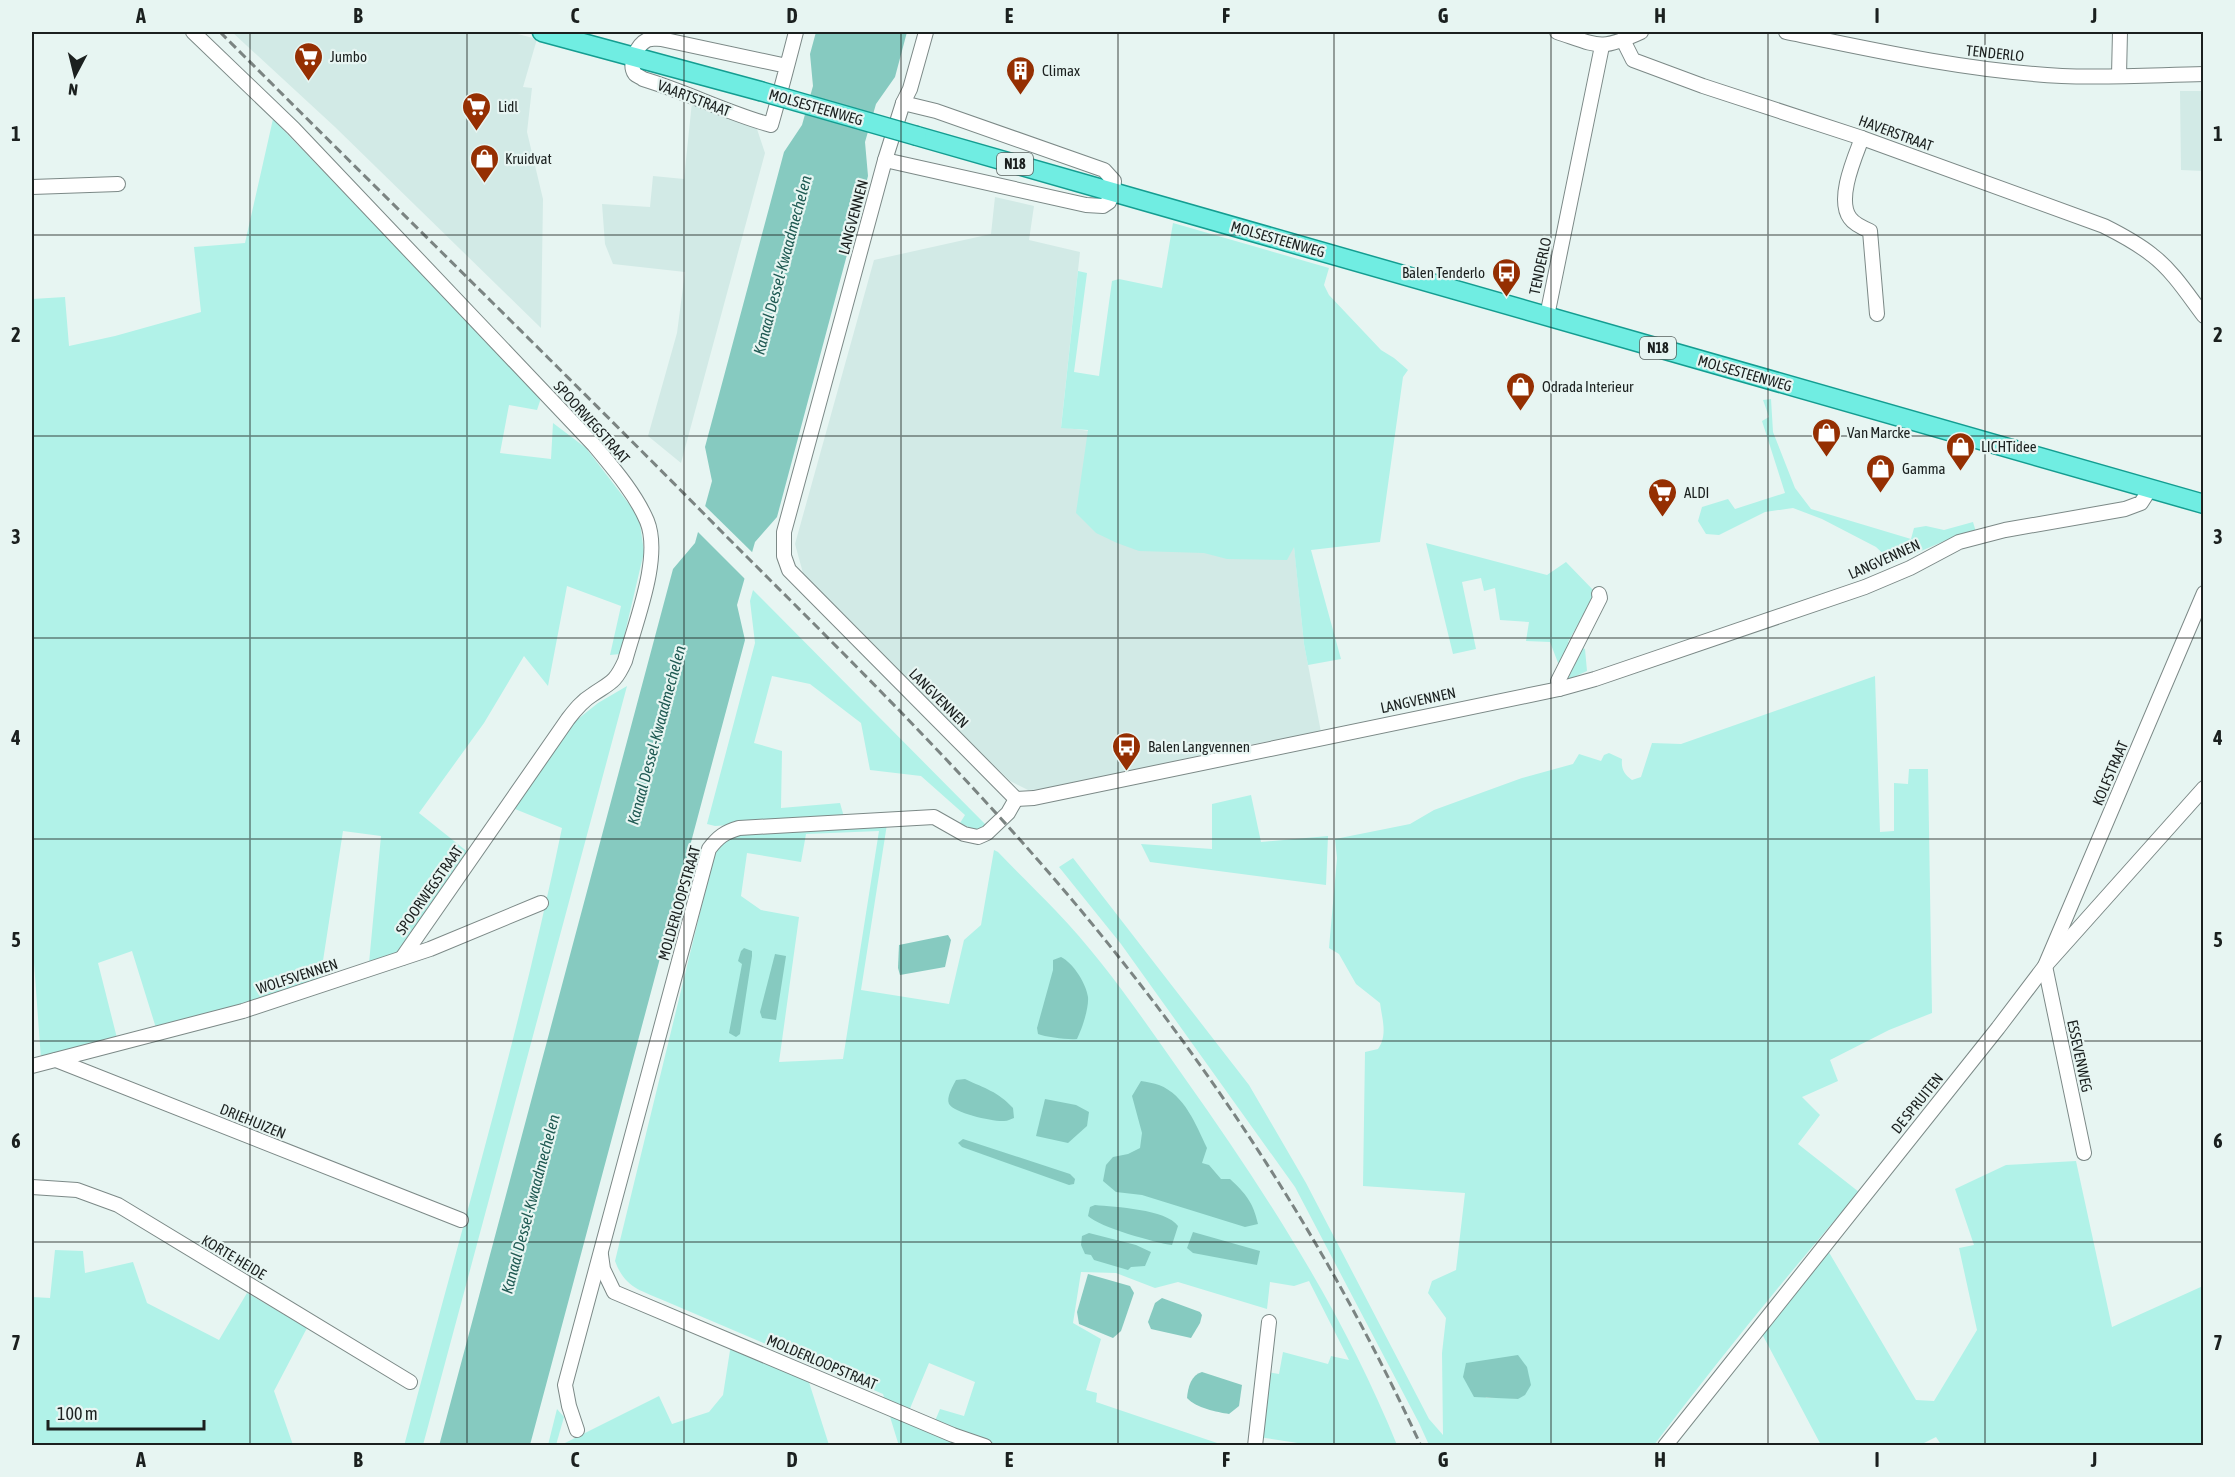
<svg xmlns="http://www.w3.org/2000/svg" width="2235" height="1477" font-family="'Asap Condensed',sans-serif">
<rect width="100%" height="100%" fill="#e7f5f2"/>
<g fill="#d2eae6">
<path d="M232,32H510L537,39L523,87L532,88L527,132L543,199L541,328L335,127Z"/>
<path d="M2180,91H2203V171L2181,170Z"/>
<path d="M692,102L757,129L765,153L681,463L648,436L677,333L685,272L613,264L605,244L602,204L650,207L653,176L684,179Z"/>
<path d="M995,197L1034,206L1029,240L1080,252L1061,427L1096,432L1294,546L1304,644L1321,732L1242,746L1050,789L1028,790L1010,781L821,596L803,573L795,544L874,260L991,234Z"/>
</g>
<g fill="#b1f2e8" fill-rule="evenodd">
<path d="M273,119L541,398L537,410L509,405L500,453L551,459L553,423L586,448L639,517L644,552L620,654L610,655L621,606L567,586L548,686L524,656L484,723L419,813L469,853L401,952L369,963L381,836L343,831L320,980L242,1005L156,1028L132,951L98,963L117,1038L41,1059L32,935V299L65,297L69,346L115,336L201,312L194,247L245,243Z"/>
<path d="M1173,223L1329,268L1324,285L1329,295L1381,350L1394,358L1408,370L1403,377L1380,542L1311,550L1341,659L1308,665L1304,644L1294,547L1287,560L1227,559L1204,553L1139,551L1117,543L1096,533L1076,513L1088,430L1061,428L1078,271L1087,273L1074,372L1099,376L1112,281L1119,279L1162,288Z"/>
<path d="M1771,399L1773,432L1795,488L1811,509L1911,539L1914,528L1926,526L1944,530L1973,522L1976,532L1949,539L1893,563L1876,547L1822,519L1793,508L1765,512L1719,535L1706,534L1698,521L1702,507L1728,499L1735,509L1785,493L1762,421L1769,417L1763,400Z"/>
<path d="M1426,543L1547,575L1566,562L1596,593L1568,642L1585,649L1587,671L1565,681L1550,642L1526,641L1529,622L1500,620L1495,588L1484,591L1481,578L1462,582L1476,649L1453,654Z"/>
<path d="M753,590L987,826L975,830L960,823L965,815L921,776L870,770L861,723L810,684L772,676L754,743L782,751L781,808L840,803L844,817L715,826L707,824L755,643L750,601Z"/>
<path d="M1875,676L1880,832L1894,831V783L1908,784L1909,769H1928L1932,1013L1889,1030L1830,1060L1838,1081L1802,1097L1820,1115L1798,1144L1859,1192C1788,1274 1719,1359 1654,1445H1429L1419,1423L1295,1187L1121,944L1059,867L1073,858L1249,1085L1306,1183L1429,1419L1443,1435L1442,1353L1446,1318L1428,1293L1432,1281L1456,1270L1465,1193L1363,1186L1365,1052L1378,1049C1388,1035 1382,1019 1380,1003L1356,984L1339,954L1329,948L1337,858L1335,839L1410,824L1434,810L1522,778L1573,764L1579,754L1601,761L1604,755L1609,753L1622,759C1621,769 1624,774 1632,780L1641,777L1652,743L1681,744ZM1466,1363L1518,1399L1502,1397L1486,1398Z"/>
<path d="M627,686L423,1445L404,1446C458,1240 519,1037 562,828L510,807L573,723L598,703Z"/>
<path d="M1251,795L1261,842L1328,836L1326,885L1150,862L1141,844L1212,849V804Z"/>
<path d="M887,824L861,990L949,1004L964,940L981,925L994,850L998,852C1017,872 1037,891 1056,911C1105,962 1145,1022 1186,1080C1267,1194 1345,1316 1397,1445L1317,1446L1259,1437L1266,1372L1279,1374L1283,1352L1328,1364L1331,1356L1349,1360L1309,1281L1294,1286L1270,1282L1267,1309L1178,1282L1155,1288L1116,1273L1081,1272L1073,1323L1101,1339L1086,1390L1097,1393L1096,1402L1223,1445L899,1446L883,1394L665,1301C640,1290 625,1288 615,1261L718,839L745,832ZM879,831L843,1059L779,1062L799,917L761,910L741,896L747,853L801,862L806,834ZM929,1363L975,1382L964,1416L940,1409L932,1428L906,1418Z"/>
<path d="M2076,1161L2112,1327L2203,1286V1445L1942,1446L1936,1437L1920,1445H1821L1761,1332L1827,1249L1916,1400L1934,1401L1977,1330L1959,1248L1974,1245L1955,1189L2006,1165Z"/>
<path d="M55,1250L83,1251L85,1273L133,1262L147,1303L219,1340L247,1293L307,1328L274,1391L293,1445H32V1297L50,1298Z"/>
<path d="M731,1344L807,1376L829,1445L559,1446L659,1396L672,1424L709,1412L723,1395Z"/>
<path d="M557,1409L564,1417L556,1445H548Z"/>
</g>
<g fill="#86cac0">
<path d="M816,32H907L895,77L876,104L865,142L868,176L777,517L755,542L737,605L745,640L530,1445L439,1446L673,569L695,543L712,481L705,447L784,152L802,125L813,86L810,54Z"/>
<path d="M948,935L951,940L945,967L900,975L898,968L899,945Z"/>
<path d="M744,948L752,951V956L740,1034L736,1037L729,1033L742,964L738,961L741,951Z"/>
<path d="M775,954L786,956L776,1020L762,1018L760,1012Z"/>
<path d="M1061,957C1073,963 1086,983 1088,997C1089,1008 1082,1029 1077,1039C1068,1040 1046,1037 1038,1034L1037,1028L1053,970V960Z"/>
<path d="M965,1079C986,1089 997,1091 1013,1108L1014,1118C1010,1119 1008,1121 1004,1121C994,1122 954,1113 949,1104C946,1097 953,1086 956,1080Z"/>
<path d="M1141,1081C1147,1082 1154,1083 1159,1085C1185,1095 1196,1125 1207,1148L1202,1163L1209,1165L1221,1179H1230C1246,1194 1253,1202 1258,1224L1245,1227L1142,1195L1116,1192L1103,1181L1106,1165L1113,1157L1128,1154L1140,1148L1142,1133L1132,1096Z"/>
<path d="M1045,1099L1076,1105L1089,1112L1087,1126L1068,1143L1036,1136Z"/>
<path d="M963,1139L1070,1174L1075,1179L1074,1184L1069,1185L962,1147L958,1143Z"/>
<path d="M1095,1205C1115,1207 1166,1209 1178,1226L1172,1245C1156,1243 1099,1227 1088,1216L1090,1207Z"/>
<path d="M1193,1232L1260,1251L1257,1265L1193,1253L1187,1248Z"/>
<path d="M1089,1233L1136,1245L1151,1252L1145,1266L1131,1267L1128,1270L1094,1260L1091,1255L1085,1254L1081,1245L1082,1236Z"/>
<path d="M1088,1274L1130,1286L1134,1293L1121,1331L1113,1338L1079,1324L1077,1312Z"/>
<path d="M1162,1298L1200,1312L1202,1315L1200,1323L1191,1338L1151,1329L1148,1322L1155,1303Z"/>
<path d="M1518,1355L1527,1367L1531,1385L1525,1395L1518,1399L1474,1397L1463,1377L1466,1363Z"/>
<path d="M1202,1372L1242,1385L1239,1406L1229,1414C1217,1412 1196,1408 1187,1398C1188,1387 1191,1375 1202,1372Z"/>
</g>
<path fill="#e7f5f2" d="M703,504L755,555L747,581L696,530Z"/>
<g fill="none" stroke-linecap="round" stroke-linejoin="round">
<defs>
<g id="minor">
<path d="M193,32L293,128L594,445C613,468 635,493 647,521C662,558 635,623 625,661C615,683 611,682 592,695C582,701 575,710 568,719L402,958"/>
<path d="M926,32L910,89L903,103L885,160L784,532V556L789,570L1016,799"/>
<path d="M1557,32C1599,46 1600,51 1641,32"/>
<path d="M1786,32C1877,51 1968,71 2062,76C2109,78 2156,75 2204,74"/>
<path d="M1623,40L1633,60L1703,86L1862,138L2104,226C2120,234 2137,243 2152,255C2173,271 2188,295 2204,316"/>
<path d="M787,66L661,39C656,39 651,38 647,40C637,45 628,64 635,74C637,76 641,77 643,79C687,92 727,113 771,125C780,94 788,63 796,32"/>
<path d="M2119,75L2120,32"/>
<path d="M1862,138C1855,157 1836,199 1850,218C1854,224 1863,228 1870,231L1877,314"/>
<path d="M885,160L1086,205L1103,206L1109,202L1113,193L1114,181L1104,170L936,111L903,103"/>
<path d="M32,187L118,184"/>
<path d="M1547,316L1602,46"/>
<path d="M1559,689L1558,681L1600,598L1599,594"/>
<path d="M1016,799L1034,798L1559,689L1595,679L1865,587L1910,568L1959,542L2005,530L2125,509L2141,503L2150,489"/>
<path d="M56,1060L461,1220"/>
<path d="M32,1066L243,1011L430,949L541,903"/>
<path d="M2084,1153L2045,966L2204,593"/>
<path d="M32,1187L77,1190L118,1205L410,1382"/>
<path d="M601,1255L603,1269L614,1292L953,1435L985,1446"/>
<path d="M577,1430L569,1406L565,1385L709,849C718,837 725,832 739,828L934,817L964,834L978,837L987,833L1008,813L1016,799"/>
<path d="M1255,1446L1269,1322"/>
<path d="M1665,1446L1998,1028L2045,966L2204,788"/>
</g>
<g id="major">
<path d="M542,32L760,91"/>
<path d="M917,136L2204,504"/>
</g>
</defs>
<use href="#minor" stroke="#7c8987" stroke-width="16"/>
<use href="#major" stroke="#149d91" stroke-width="21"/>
<use href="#minor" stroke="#fff" stroke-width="14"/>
<use href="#major" stroke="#70ede2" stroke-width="18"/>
<path stroke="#7b8482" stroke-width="3" stroke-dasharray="9 4.5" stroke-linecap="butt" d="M220,32C388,200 558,366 725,535C831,641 938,746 1037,859C1192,1036 1323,1232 1421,1446"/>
<defs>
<path id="major-bridge" d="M760,91L917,136"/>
</defs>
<use href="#major-bridge" stroke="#149d91" stroke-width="21" stroke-linecap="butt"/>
<use href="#major-bridge" stroke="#70ede2" stroke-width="18"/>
</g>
<path fill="none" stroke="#1b201f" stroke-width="1.5" stroke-opacity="0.55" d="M250,32V1446M467,32V1446M684,32V1446M901,32V1446M1118,32V1446M1334,32V1446M1551,32V1446M1768,32V1446M1985,32V1446M32,235H2204M32,436H2204M32,638H2204M32,839H2204M32,1041H2204M32,1242H2204"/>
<defs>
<symbol id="supermarket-pin" viewBox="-11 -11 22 30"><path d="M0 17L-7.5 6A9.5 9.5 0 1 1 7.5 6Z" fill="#952f02" stroke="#e7f5f2"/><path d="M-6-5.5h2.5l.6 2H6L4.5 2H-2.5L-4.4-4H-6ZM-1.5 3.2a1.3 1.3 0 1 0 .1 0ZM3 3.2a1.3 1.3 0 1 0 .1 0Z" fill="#fff"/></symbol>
<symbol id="building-pin" viewBox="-11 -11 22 30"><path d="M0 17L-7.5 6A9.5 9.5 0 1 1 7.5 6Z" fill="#952f02" stroke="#e7f5f2"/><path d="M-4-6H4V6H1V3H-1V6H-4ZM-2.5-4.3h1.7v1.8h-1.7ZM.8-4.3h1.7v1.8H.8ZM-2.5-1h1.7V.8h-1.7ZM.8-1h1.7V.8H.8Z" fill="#fff"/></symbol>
<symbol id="shop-pin" viewBox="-11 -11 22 30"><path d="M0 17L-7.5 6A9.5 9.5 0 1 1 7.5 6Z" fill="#952f02" stroke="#e7f5f2"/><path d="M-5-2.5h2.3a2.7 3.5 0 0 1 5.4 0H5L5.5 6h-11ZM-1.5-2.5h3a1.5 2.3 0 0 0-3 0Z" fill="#fff"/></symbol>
<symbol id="bus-pin" viewBox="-11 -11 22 30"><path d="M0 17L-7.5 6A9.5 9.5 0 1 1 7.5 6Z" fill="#952f02" stroke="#e7f5f2"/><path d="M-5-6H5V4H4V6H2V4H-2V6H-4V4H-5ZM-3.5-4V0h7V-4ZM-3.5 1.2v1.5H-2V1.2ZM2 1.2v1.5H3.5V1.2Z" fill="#fff"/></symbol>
</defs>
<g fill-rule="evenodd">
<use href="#supermarket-pin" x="292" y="40" width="33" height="45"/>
<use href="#building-pin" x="1004" y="54" width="33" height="45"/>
<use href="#supermarket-pin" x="460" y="90" width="33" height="45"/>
<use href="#shop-pin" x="468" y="142" width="33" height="45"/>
<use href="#bus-pin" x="1490" y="256" width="33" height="45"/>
<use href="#shop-pin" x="1504" y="370" width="33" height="45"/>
<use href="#shop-pin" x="1810" y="416" width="33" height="45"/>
<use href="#shop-pin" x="1944" y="430" width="33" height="45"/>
<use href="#shop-pin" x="1864" y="452" width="33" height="45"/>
<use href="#supermarket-pin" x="1646" y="476" width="33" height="45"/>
<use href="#bus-pin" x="1110" y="730" width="33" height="45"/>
</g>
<g text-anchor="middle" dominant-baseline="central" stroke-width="4.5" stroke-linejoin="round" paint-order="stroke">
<g fill="#e7f5f2" stroke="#58605e" stroke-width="1.5">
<rect x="997" y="153" width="36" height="22" rx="4.5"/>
<rect x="1640" y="337" width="36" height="22" rx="4.5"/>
</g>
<g font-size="14" font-weight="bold" fill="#1b201f">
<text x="1015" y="164">N18</text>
<text x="1658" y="348">N18</text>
</g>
<g font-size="15" fill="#1b201f" stroke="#e7f5f2">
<text transform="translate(1995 53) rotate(6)">TENDERLO</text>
<text transform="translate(694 98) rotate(21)">VAARTSTRAAT</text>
<text transform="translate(816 107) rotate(16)">MOLSESTEENWEG</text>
<text transform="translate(1896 133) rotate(20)">HAVERSTRAAT</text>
<text transform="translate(853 217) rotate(-75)">LANGVENNEN</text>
<text transform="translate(1278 239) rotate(16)">MOLSESTEENWEG</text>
<text transform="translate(1540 266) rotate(-78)">TENDERLO</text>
<text transform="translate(1745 373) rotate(16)">MOLSESTEENWEG</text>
<text transform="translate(592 422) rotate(48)">SPOORWEGSTRAAT</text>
<text transform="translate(1884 559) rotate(-24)">LANGVENNEN</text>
<text transform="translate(939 698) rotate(45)">LANGVENNEN</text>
<text transform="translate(1418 700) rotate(-12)">LANGVENNEN</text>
<text transform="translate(2110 773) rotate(-67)">KOLFSTRAAT</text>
<text transform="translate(429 890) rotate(-55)">SPOORWEGSTRAAT</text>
<text transform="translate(679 903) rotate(-74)">MOLDERLOOPSTRAAT</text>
<text transform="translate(297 976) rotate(-18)">WOLFSVENNEN</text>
<text transform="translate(2080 1056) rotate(78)">ESSEVENWEG</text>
<text transform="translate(1917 1103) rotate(-51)">DE SPRUITEN</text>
<text transform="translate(253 1121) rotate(22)">DRIEHUIZEN</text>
<text transform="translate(234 1257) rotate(31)">KORTE HEIDE</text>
<text transform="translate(822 1362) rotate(23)">MOLDERLOOPSTRAAT</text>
</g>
<g font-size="15" fill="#1b201f" stroke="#e7f5f2" text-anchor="start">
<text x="330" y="56">Jumbo</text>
<text x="1042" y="70">Climax</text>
<text x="498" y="106">Lidl</text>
<text x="505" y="158">Kruidvat</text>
<text x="1485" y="272" text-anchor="end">Balen Tenderlo</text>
<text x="1542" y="386">Odrada Interieur</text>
<text x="1847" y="432">Van Marcke</text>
<text x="1981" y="446">LICHTidee</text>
<text x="1902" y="468">Gamma</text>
<text x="1684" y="492">ALDI</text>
<text x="1148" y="746">Balen Langvennen</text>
</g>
<g font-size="16" font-style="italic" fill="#205a53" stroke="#e7f5f2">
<text transform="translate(782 265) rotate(-75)">Kanaal Dessel-Kwaadmechelen</text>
<text transform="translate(656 735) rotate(-75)">Kanaal Dessel-Kwaadmechelen</text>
<text transform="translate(530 1204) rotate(-75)">Kanaal Dessel-Kwaadmechelen</text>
</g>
</g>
<rect width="2235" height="1477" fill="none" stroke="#e7f5f2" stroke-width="66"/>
<g transform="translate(75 75) rotate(187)" stroke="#e7f5f2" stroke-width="4.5" paint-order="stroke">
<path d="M0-4.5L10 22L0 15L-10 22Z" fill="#1b201f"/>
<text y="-9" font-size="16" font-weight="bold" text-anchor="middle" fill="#1b201f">N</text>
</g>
<path d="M48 1420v9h156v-9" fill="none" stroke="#1b201f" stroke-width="3"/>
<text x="57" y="1420" font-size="18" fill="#1b201f" stroke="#e7f5f2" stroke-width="4.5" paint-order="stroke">100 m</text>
<rect x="33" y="33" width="2169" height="1411" fill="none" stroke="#1b201f" stroke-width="2"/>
<g font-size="20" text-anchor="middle" font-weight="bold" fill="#1b201f">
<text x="141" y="23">A</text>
<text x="358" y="23">B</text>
<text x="575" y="23">C</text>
<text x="792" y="23">D</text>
<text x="1009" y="23">E</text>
<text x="1226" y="23">F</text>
<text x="1443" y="23">G</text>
<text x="1660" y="23">H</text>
<text x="1877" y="23">I</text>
<text x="2094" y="23">J</text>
<text x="16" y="141">1</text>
<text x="2218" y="141">1</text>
<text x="16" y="342">2</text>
<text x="2218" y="342">2</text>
<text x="16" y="544">3</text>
<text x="2218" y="544">3</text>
<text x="16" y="745">4</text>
<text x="2218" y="745">4</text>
<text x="16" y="947">5</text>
<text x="2218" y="947">5</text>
<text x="16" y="1148">6</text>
<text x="2218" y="1148">6</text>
<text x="16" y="1350">7</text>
<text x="2218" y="1350">7</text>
<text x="141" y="1467">A</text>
<text x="358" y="1467">B</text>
<text x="575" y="1467">C</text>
<text x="792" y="1467">D</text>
<text x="1009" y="1467">E</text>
<text x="1226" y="1467">F</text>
<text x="1443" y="1467">G</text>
<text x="1660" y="1467">H</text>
<text x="1877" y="1467">I</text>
<text x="2094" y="1467">J</text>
</g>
</svg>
